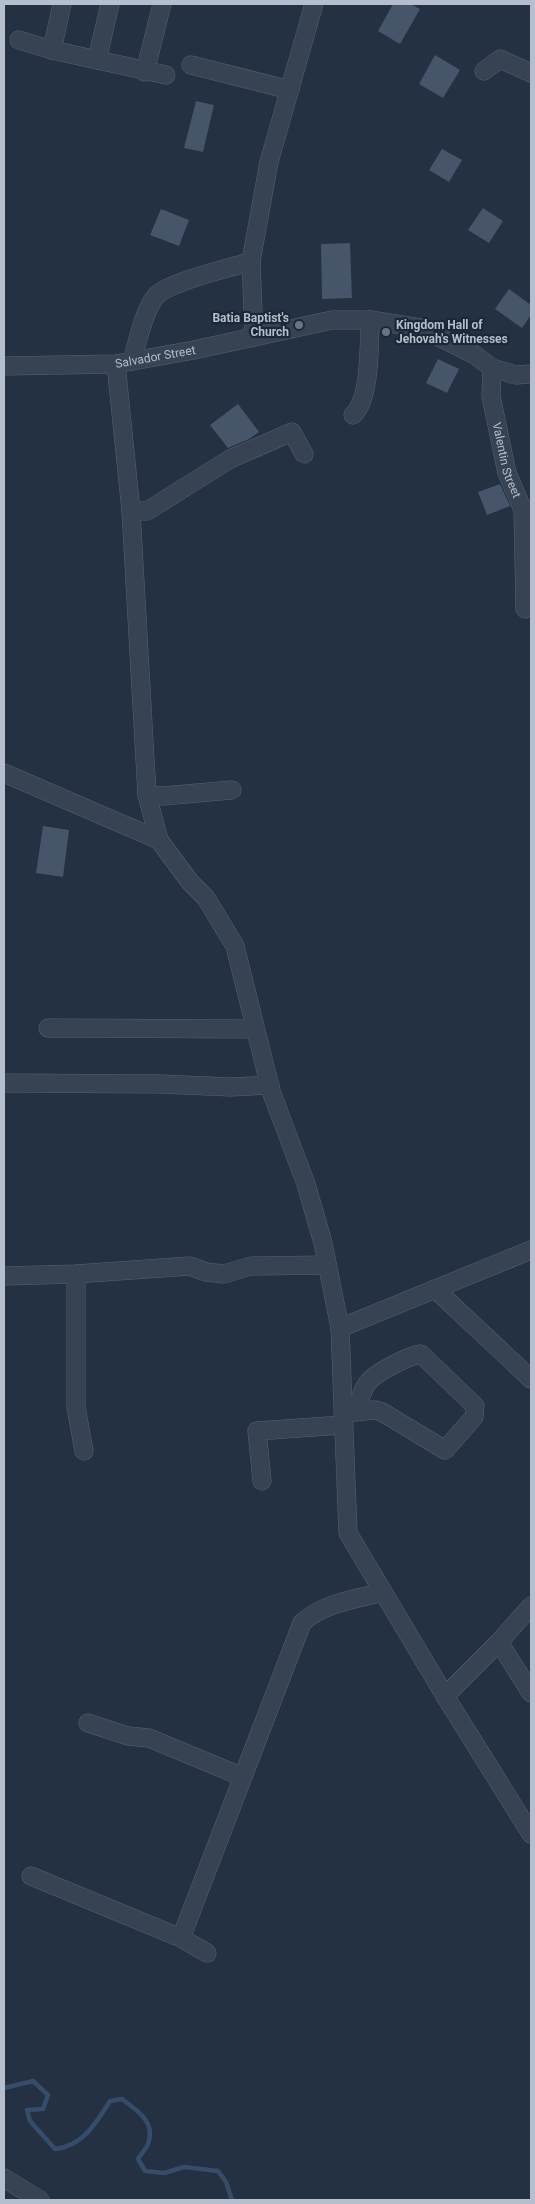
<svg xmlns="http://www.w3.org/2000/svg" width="535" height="2204" font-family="Roboto,sans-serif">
<rect width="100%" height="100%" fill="#233142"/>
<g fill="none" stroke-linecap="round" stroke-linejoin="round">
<path stroke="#354d6a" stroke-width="4.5" d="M4,2088L33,2081L48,2095L43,2109L27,2110L30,2121L55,2149C83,2146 96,2123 110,2101L122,2099C135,2109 155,2121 149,2141C148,2147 141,2154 138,2159L145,2171L164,2173L184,2167L218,2171L226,2182L232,2200"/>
</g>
<g fill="#465569">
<path d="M393,4H410L420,9L400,44L378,31Z"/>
<path d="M435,55L460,70L443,98L419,84Z"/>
<path d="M196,101L214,105L203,152L184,148Z"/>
<path d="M442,149L462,160L449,182L429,170Z"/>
<path d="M483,208L503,221L489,243L468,230Z"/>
<path d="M161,209L189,220L179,246L150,235Z"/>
<path d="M350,243L352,298L322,299L321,244Z"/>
<path d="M509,289L531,305V315L522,328L495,309Z"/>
<path d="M438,359L459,369L447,393L426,383Z"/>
<path d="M238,404L259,432L249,439L228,448L210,425Z"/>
<path d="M500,484L510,506L487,515L478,492Z"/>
<path d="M43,826L69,830L63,877L36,873Z"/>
</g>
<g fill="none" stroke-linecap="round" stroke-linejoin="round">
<defs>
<g id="minor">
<path d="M19,40L52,50L166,75"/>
<path d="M52,50L62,4"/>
<path d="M97,60L110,4"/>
<path d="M191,65L290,90"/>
<path d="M484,71L500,59L531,73"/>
<path d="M145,72L162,4"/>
<path d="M251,261L254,337"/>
<path d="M132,361C137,344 144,309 156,296C170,281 229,269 251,261L269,162L314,4"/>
<path d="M116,364L131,511L147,795L159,840L190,882L206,898L235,946L271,1091L306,1184L323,1243L340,1328L348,1533L445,1696L531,1834"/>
<path id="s1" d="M4,366L116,364L194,350L332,320H370L421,328L475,355L492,368L516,375L531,374"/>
<path id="s2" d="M492,368L491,396L507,473L523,510L525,609"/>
<path d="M353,415C371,399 369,343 370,320"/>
<path d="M131,511H147L230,459L292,432L304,454"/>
<path d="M4,773L159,840"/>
<path d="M147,795L163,796L232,790"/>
<path d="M48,1028L254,1029"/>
<path d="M4,1083L160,1084L231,1087L270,1085"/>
<path d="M76,1274V1407L84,1451"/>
<path d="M4,1276L76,1274L190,1266L206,1272L224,1274L251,1266L327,1265"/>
<path d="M435,1289L531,1379"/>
<path d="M340,1328L531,1250"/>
<path d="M343,1413L375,1410L382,1412L445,1450L474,1417L475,1406L421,1354C408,1356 372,1374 366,1385C361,1393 359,1403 356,1412"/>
<path d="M262,1481L257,1431L342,1425"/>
<path d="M499,1642L531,1693"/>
<path d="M445,1696L499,1642L531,1606"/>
<path d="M88,1723L128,1736L149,1738L243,1777"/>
<path d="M31,1876L181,1938L207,1953"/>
<path d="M181,1938L302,1623C322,1603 357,1599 383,1592"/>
<path d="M4,2178L40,2200"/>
</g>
</defs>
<use href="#minor" stroke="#55616f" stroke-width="19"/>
<use href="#minor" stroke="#374352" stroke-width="18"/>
</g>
<g fill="#6b7280" stroke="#1c2837" stroke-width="2">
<circle cx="299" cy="325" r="5"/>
<circle cx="386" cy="332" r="5"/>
</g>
<g text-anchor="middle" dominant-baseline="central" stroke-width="4.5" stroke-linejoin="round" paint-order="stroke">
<g font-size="12" font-weight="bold" fill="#b4becc" stroke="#1c2837" text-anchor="end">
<text x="289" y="318">Batia Baptist's<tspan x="289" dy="14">Church</tspan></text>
<text x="396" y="325" text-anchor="start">Kingdom Hall of<tspan x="396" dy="14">Jehovah's Witnesses</tspan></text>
</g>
<g font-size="12" fill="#b4becc" stroke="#1c2837">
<text stroke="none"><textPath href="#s1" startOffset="152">Salvador Street</textPath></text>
<text stroke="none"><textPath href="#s2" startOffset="94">Valentin Street</textPath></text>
</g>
</g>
<rect width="535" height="2204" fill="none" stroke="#b4becc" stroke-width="10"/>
</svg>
